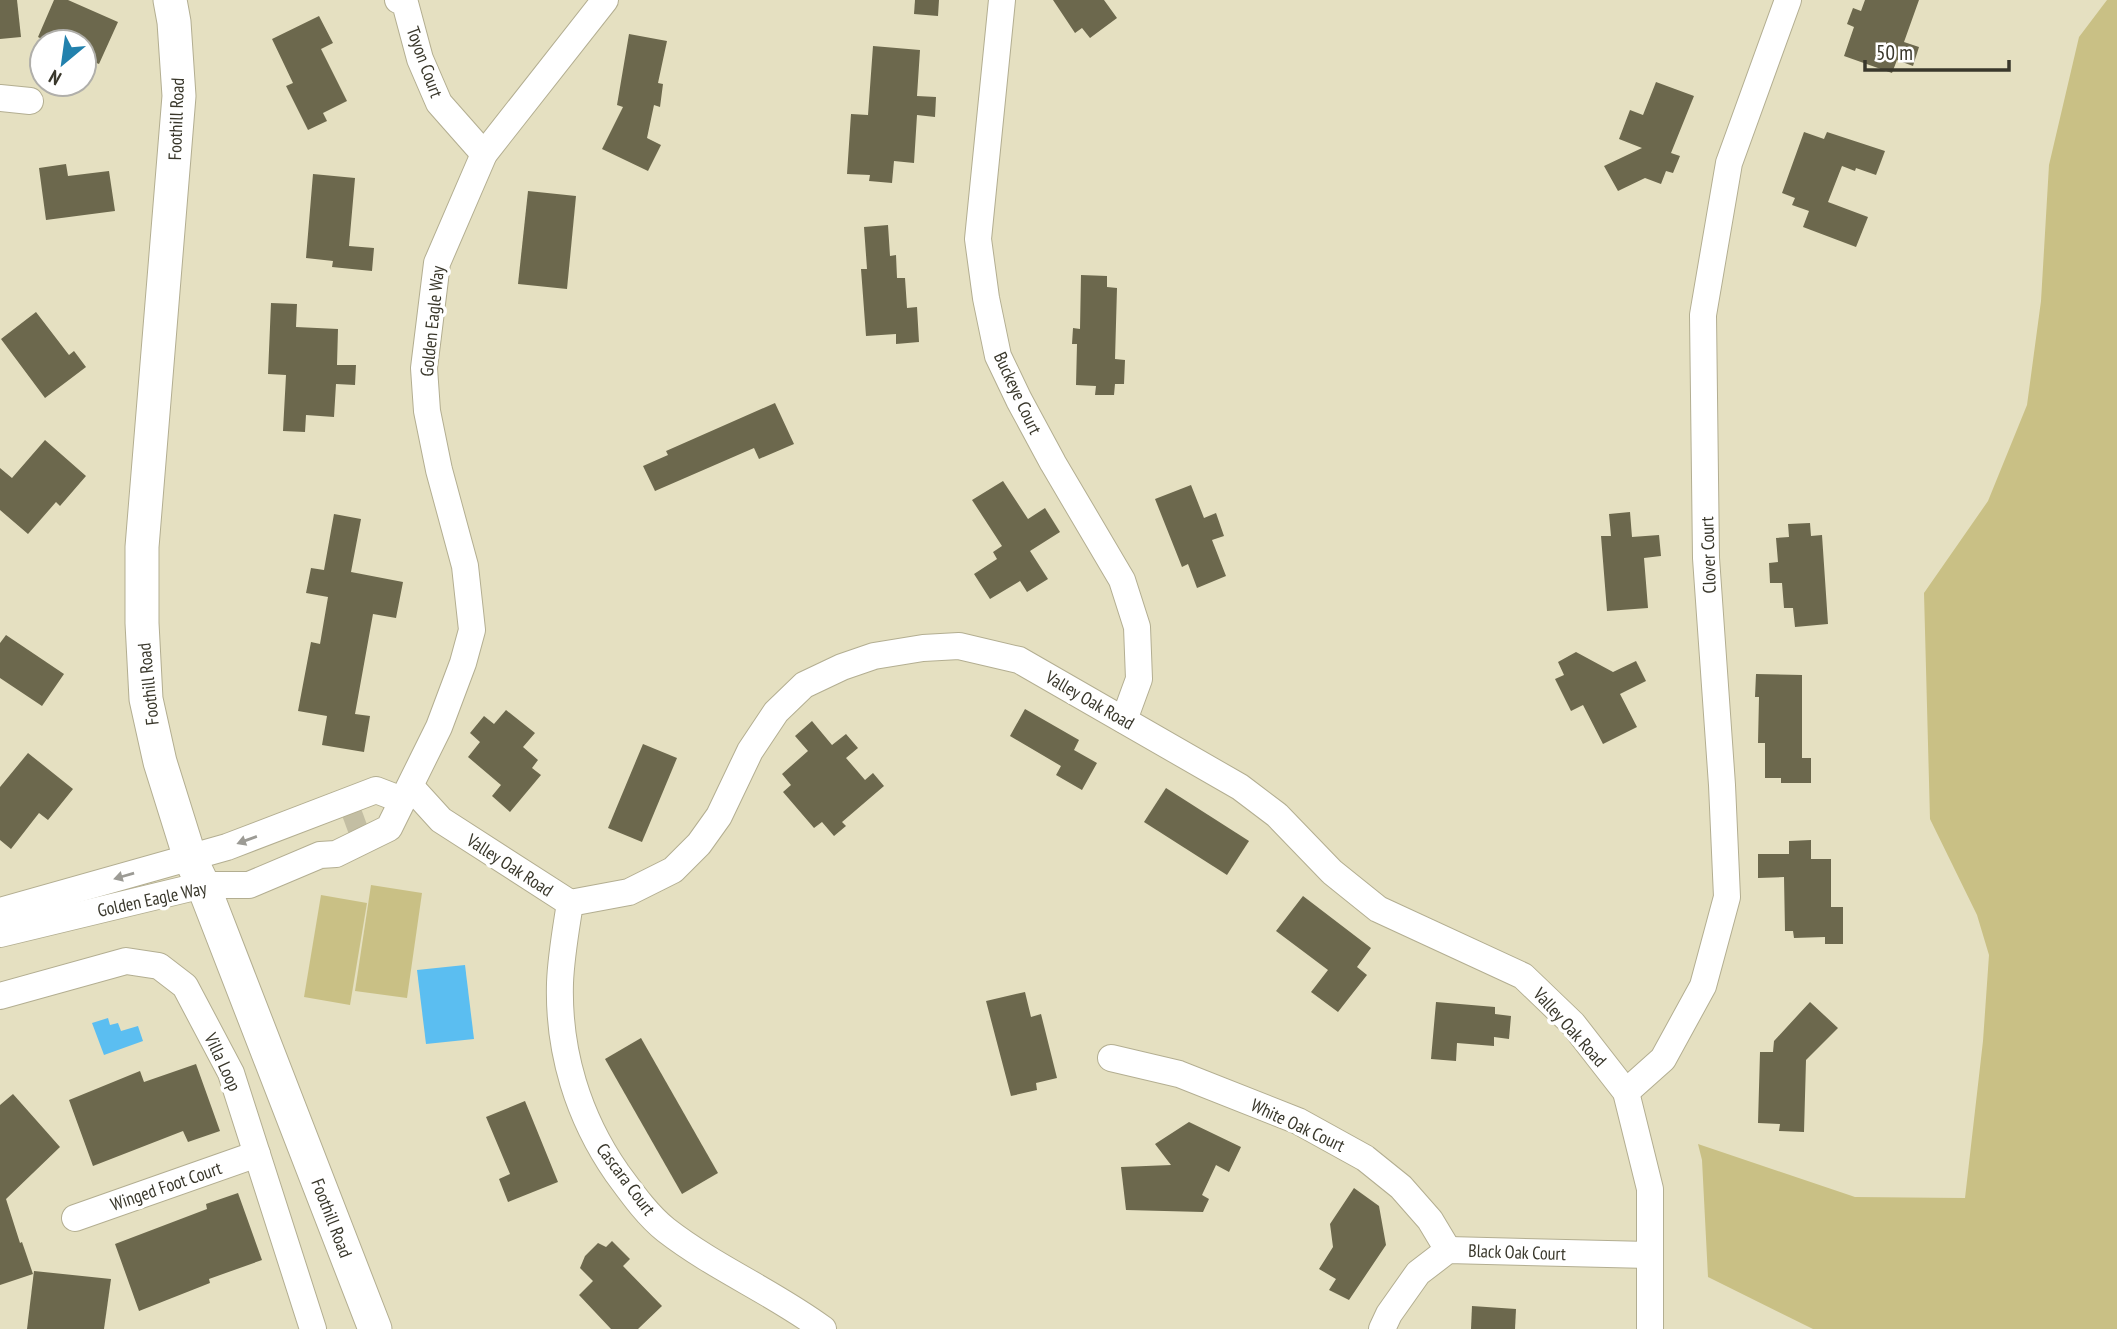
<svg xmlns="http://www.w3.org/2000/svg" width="2117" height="1329" font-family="'PT Sans Narrow',sans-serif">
<rect width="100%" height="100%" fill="#e5e0c1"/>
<g fill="#c9c085">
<path d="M2107,0H2117V1329H1813L1708,1277L1702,1160L1698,1144L1855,1197L1965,1198L1983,1041L1989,955L1977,915L1930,819L1924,593L1988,501L2027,405L2041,301L2049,165L2079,37Z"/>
<path d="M371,885L422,893L407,998L355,991Z"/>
<path d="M321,895L367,903L350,1005L304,997Z"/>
</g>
<g fill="#5bbef1">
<path d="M465,965L474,1039L426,1044L417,970Z"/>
<path d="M108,1018L110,1025L118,1023L121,1031L138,1026L143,1041L104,1055L92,1023Z"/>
</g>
<g fill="#6c684d">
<path d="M0,0H17L21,37L0,39Z"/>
<path d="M54,0H68L118,22L99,64L84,58V42H48L38,37Z"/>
<path d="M915,0H939L938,16L914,14Z"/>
<path d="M1053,0H1104L1117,18L1090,38L1082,28L1075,33Z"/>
<path d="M1865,0H1919L1904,42L1919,47L1913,66L1897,60L1892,73L1844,56L1854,27L1847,24L1853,8L1861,11Z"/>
<path d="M319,16L333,43L321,49L347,101L323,113L327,121L308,130L286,86L293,83L272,39Z"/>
<path d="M629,34L667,41L658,83L663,84L660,107L654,105L647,138L661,145L648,171L602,149L623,107L617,105Z"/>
<path d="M873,46L920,50L917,96L936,97L935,117L917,115L914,163L894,161L892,183L869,181L870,175L847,174L851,114L868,115Z"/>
<path d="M1656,82L1694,96L1671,153L1680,156L1673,173L1666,171L1661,184L1645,178L1618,191L1604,166L1642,148L1619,139L1630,110L1643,115Z"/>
<path d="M1804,132L1824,139L1827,132L1885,151L1876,175L1856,168L1855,171L1842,166L1828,202L1868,217L1856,247L1803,227L1809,211L1792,205L1795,198L1782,193Z"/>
<path d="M66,164L68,176L109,171L115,211L46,220L39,168Z"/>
<path d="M313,174L355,178L349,246L374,248L372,271L332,267L333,261L306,258Z"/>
<path d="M528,191L576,196L567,289L518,284Z"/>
<path d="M888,225L890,256L896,255L897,278H905L907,308L917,307L919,342L896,344V334L866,336L861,269H867L864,227Z"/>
<path d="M1081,275L1107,276V287L1117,288L1115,359L1125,360L1124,384H1115L1114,395H1095L1096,386L1076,385L1077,344H1072L1073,328L1080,329Z"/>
<path d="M271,303L297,304L296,327L338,329L337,365H356L355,385L336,384L334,417L306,415L305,432L283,431L286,375L268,374Z"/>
<path d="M36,312L69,355L74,351L86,367L45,398L1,339Z"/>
<path d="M775,403L794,444L759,459L754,448L655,491L643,466L668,455L666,451Z"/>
<path d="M45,440L86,476L60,506L56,502L28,534L0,510V468L12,478Z"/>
<path d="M1003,481L1028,519L1045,508L1060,532L1030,551L1048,579L1027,592L1020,581L990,599L974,574L997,559L993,552L1002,546L972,500Z"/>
<path d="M1191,485L1204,518L1216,513L1224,536L1212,540L1226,576L1197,588L1188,564L1182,567L1155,499Z"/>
<path d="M1630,512L1632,537L1659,535L1661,556L1644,558L1648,608L1607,611L1601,536H1611L1609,514Z"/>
<path d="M334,514L361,519L351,572L403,582L396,618L373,614L355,714L370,716L364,752L322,745L327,716L298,711L311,642L320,644L328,597L306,593L311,568L324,570Z"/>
<path d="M1810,523L1811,536L1822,535L1828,624L1795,627L1793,608H1784L1782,583H1770L1769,563L1778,562L1776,538L1789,537L1788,524Z"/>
<path d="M6,635L64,674L42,706L0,678V643Z"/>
<path d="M1576,652L1613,672L1636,661L1646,681L1620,694L1637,727L1603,744L1583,705L1571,711L1555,679L1564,675L1558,662Z"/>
<path d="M1756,674L1802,675V758H1811V783H1781V778H1765V743H1758L1759,697H1755Z"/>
<path d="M1025,709L1079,740L1074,750L1097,763L1082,790L1056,775L1061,766L1010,736Z"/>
<path d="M506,710L535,733L523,747L538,760L532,768L541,775L510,812L492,796L501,785L468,757L480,742L470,733L484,716L494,724Z"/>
<path d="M812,721L832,745L846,734L858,748L846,758L865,780L873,773L884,786L842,822L846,826L834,836L822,822L814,828L783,792L791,785L782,774L808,751L795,736Z"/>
<path d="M643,744L677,758L642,842L608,828Z"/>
<path d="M28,753L73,789L48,820L39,813L11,849L0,840V787Z"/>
<path d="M1166,788L1249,841L1227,875L1144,822Z"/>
<path d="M1811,840V859H1831V907H1843V944H1825V937L1794,938L1793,931H1785L1784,877L1758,878V854H1789V841Z"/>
<path d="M1303,896L1371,948L1357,967L1367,975L1338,1012L1311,992L1328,970L1276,931Z"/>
<path d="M1025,992L1031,1017L1041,1014L1057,1078L1036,1083L1037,1090L1011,1096L986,1001Z"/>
<path d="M1436,1002L1495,1007V1014L1511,1016L1509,1039L1494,1037V1046L1457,1043L1456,1061L1431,1059Z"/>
<path d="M1810,1002L1838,1028L1806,1060L1804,1132L1779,1131L1780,1124L1758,1123L1760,1052H1773L1774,1041Z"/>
<path d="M641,1038L718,1173L682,1194L605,1059Z"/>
<path d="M196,1064L220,1131L188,1142L183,1131L93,1166L69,1100L140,1071L144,1082Z"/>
<path d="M13,1094L60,1147L6,1199L20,1243L22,1242L33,1274L0,1285V1105Z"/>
<path d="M525,1101L558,1182L508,1202L499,1179L510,1174L486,1117Z"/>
<path d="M1189,1122L1241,1147L1229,1172L1216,1165L1202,1195L1209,1199L1203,1212L1126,1210L1121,1167L1171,1165L1155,1144Z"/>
<path d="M1354,1188L1379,1206L1386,1245L1349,1300L1329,1290L1336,1279L1319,1269L1333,1247L1330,1224Z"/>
<path d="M238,1193L262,1260L209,1279L210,1283L139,1311L115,1244L207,1209L206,1204Z"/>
<path d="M612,1241L630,1259L623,1266L662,1306L638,1329H611L579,1295L593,1281L580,1268L585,1256L598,1243L606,1247Z"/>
<path d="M34,1271L111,1279L104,1329H27Z"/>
<path d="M1472,1306L1516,1309L1515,1329H1471Z"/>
</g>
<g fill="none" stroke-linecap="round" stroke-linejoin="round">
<path stroke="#c3bea3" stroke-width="26" stroke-dasharray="26 13" stroke-linecap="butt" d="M347,829L366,822"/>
<defs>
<g id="minor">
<path d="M398,0L405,3L420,59L439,103L484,154"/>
<path d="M1002,0L978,239L986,298L998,356L1019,400L1053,463L1122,580L1137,627L1139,679L1124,720"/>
<path d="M0,98L30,101"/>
<path d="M411,787L441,820L570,903L629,892L673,870L699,844L719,816L750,751L776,712L804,685L842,667L874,656L923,648L959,646L1019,660L1240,787L1277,815L1332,872L1378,909L1523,976L1573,1024L1626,1092L1650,1189V1329"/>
<path d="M570,903C566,929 561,956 560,983C558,1051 578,1117 617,1173C631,1192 647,1215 666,1230C715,1268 773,1292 823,1329"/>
<path d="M0,911L227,847L376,790L402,800"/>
<path d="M0,934L203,885H249L320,855L336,854L389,828L439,727L463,663L472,630L465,566L439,470L427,411L424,368L437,263L484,154L605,0"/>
<path d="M0,996L126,961L159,966L185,986L231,1073L313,1329"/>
<path d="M1111,1058L1179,1074L1298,1121L1365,1158L1401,1187L1430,1220L1448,1250"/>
<path d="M1626,1092L1663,1059L1703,986L1727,897L1722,785L1706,558L1703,315L1729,163L1788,0"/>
<path d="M75,1218L257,1154"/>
<path d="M1382,1329L1389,1314L1418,1273L1448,1250L1649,1255"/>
</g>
<path id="major" d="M170,0L174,22L179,96L142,547V623L146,699L160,762L190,858L203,885L375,1329"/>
</defs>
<use href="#minor" stroke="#b3ae91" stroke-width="28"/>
<use href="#major" stroke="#b3ae91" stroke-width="35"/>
<use href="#minor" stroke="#fff" stroke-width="26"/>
<use href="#major" stroke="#fff" stroke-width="33"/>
</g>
<defs><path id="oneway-solid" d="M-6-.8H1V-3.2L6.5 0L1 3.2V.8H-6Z" transform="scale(1.75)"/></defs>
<g fill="#9c9b95">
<use href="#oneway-solid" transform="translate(247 840) rotate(160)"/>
<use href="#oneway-solid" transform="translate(124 876) rotate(164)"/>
</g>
<g text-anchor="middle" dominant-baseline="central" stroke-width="7" stroke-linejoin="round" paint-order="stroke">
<g font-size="18" fill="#39372b" stroke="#fff">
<text transform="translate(425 62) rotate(70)">Toyon Court</text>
<text transform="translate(176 119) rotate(-88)">Foothill Road</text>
<text transform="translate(432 321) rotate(-84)">Golden Eagle Way</text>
<text transform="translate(1018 393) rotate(65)">Buckeye Court</text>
<text transform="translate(1708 555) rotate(-92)">Clover Court</text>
<text transform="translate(148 684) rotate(-96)">Foothill Road</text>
<text transform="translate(1090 700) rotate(30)">Valley Oak Road</text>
<text transform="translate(510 865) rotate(33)">Valley Oak Road</text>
<text transform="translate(152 899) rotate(-12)">Golden Eagle Way</text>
<text transform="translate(1570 1027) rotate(48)">Valley Oak Road</text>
<text transform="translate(223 1062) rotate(65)">Villa Loop</text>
<text transform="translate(1298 1125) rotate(25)">White Oak Court</text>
<text transform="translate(626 1179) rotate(53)">Cascara Court</text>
<text transform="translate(166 1186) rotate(-19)">Winged Foot Court</text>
<text transform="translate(332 1218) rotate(69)">Foothill Road</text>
<text transform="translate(1517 1252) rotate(2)">Black Oak Court</text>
</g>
</g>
<g transform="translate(63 63) rotate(209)"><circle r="33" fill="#ffffff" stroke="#b0afaa" stroke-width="2"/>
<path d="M0-5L12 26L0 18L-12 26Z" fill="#2281ad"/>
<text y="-10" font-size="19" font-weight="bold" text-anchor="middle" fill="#39372b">N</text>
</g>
<path d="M1865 60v10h144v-10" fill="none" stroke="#39372b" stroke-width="3.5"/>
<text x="1876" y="60" font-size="21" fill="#39372b" stroke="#ffffff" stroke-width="5" paint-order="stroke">50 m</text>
</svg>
